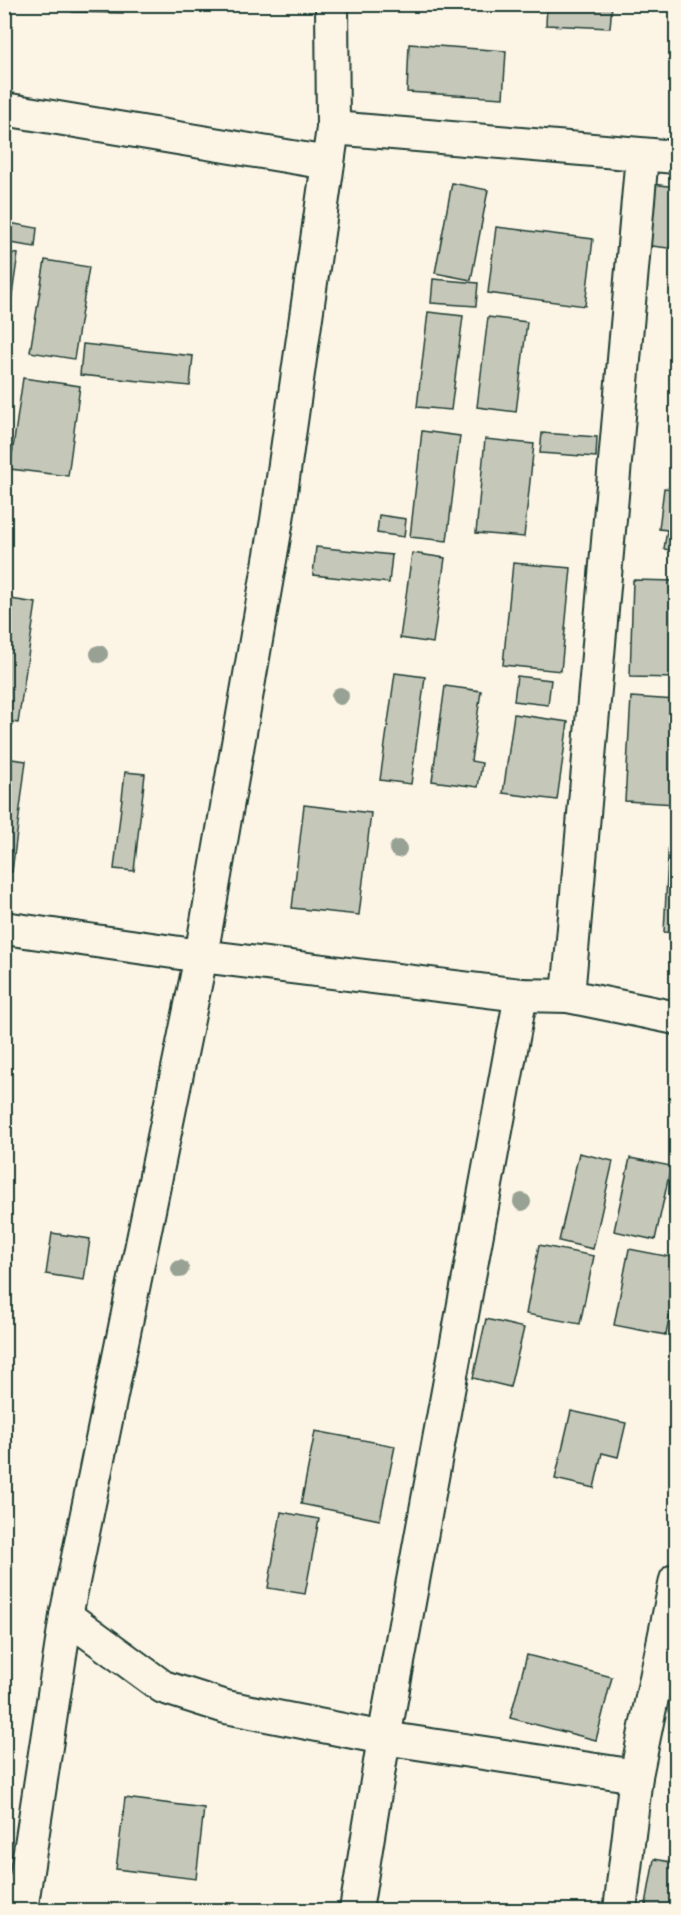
<svg xmlns="http://www.w3.org/2000/svg" width="681" height="1915" font-family="'Comic Neue',sans-serif">
<rect width="100%" height="100%" fill="#fcf5e5"/>
<filter id="ink" filterUnits="userSpaceOnUse"><feTurbulence type="fractalNoise" baseFrequency=".0167" numOctaves="2"/><feDisplacementMap in="SourceGraphic" scale="12" xChannelSelector="R" yChannelSelector="G"/><feConvolveMatrix kernelMatrix="1 2 1 2 8 2 1 2 1" color-interpolation-filters="sRGB"/></filter>
<g filter="url(#ink)">
<g fill="#c5c7b9" stroke="#1f3d34" stroke-width="1.5">
<path d="M72,4H123V13L72,12Z"/>
<path d="M547,4H612L610,28L546,25Z"/>
<path d="M409,44L506,51L503,98L407,92Z"/>
<path d="M452,183L488,190L471,280L435,273Z"/>
<path d="M652,184L676,187V249L644,245Z"/>
<path d="M4,222L37,228L35,247L4,242Z"/>
<path d="M496,227L593,239L585,306L488,293Z"/>
<path d="M4,252L18,254L4,349Z"/>
<path d="M45,260L89,267L74,359L30,352Z"/>
<path d="M433,279L478,283L476,306L431,303Z"/>
<path d="M428,312L463,316L451,410L417,407Z"/>
<path d="M488,317L527,322L516,412L477,407Z"/>
<path d="M83,344L193,356L190,386L80,375Z"/>
<path d="M23,378L80,386L68,476L10,469Z"/>
<path d="M422,431L460,436L447,541L410,537Z"/>
<path d="M542,433L597,437L596,457L540,453Z"/>
<path d="M485,439L534,444L524,537L476,533Z"/>
<path d="M676,454V551L664,549L667,530L659,529L664,488L672,489Z"/>
<path d="M379,515L406,519L404,537L377,533Z"/>
<path d="M316,547L392,555L389,583L313,575Z"/>
<path d="M412,553L445,558L433,643L400,638Z"/>
<path d="M513,563L571,568L561,671L503,665Z"/>
<path d="M633,580L676,581V678L630,677Z"/>
<path d="M4,598L36,603L18,723L4,721Z"/>
<path d="M395,673L425,677L411,784L380,780Z"/>
<path d="M517,676L551,680L548,705L514,701Z"/>
<path d="M445,686L481,691L471,761L482,763L478,787L432,781Z"/>
<path d="M631,697L676,700V804L625,801Z"/>
<path d="M514,714L568,722L557,800L503,793Z"/>
<path d="M4,758L26,761L12,872L4,871Z"/>
<path d="M125,772L145,774L134,871L114,869Z"/>
<path d="M304,805L371,813L359,915L292,908Z"/>
<path d="M669,838L676,839V933L664,932Z"/>
<path d="M579,1153L613,1161L593,1249L559,1241Z"/>
<path d="M630,1158L671,1166L655,1240L614,1231Z"/>
<path d="M52,1233L90,1239L84,1280L46,1274Z"/>
<path d="M539,1245L594,1256L580,1324L526,1314Z"/>
<path d="M629,1249L676,1258V1283L666,1335L614,1325Z"/>
<path d="M486,1319L524,1328L510,1387L473,1378Z"/>
<path d="M571,1411L626,1423L618,1457L602,1453L594,1488L555,1479Z"/>
<path d="M315,1431L395,1446L380,1520L301,1504Z"/>
<path d="M281,1512L319,1519L305,1594L268,1588Z"/>
<path d="M527,1655L612,1677L596,1740L510,1718Z"/>
<path d="M125,1798L204,1808L196,1879L116,1869Z"/>
<path d="M654,1859L676,1863V1910H645Z"/>
</g>
<g fill="none" stroke-linecap="round" stroke-linejoin="round">
<defs>
<g id="street">
<path d="M4,109L328,163"/>
<path d="M333,128L676,157"/>
<path d="M4,928L201,956L521,995L568,996L676,1018"/>
<path d="M568,996L642,155"/>
<path d="M66,1616L163,1687L226,1707L384,1738L636,1776"/>
<path d="M21,1910L66,1616L201,956L277,520L333,128L332,4"/>
<path d="M356,1910L384,1738L521,995"/>
<path d="M620,1910L636,1776L676,1580"/>
</g>
</defs>
<use href="#street" stroke="#1f3d34" stroke-width="36"/>
<use href="#street" stroke="#fcf5e5" stroke-width="32"/>
</g>
<g fill="#97a194">
<circle cx="99" cy="654" r="9"/>
<circle cx="340" cy="696" r="9"/>
<circle cx="398" cy="849" r="9"/>
<circle cx="522" cy="1202" r="9"/>
<circle cx="180" cy="1269" r="9"/>
</g>
</g>
<rect width="681" height="1915" fill="none" stroke="#fcf5e5" stroke-width="24"/>
<rect x="12" y="12" width="657" height="1891" fill="none" stroke="#1f3d34" stroke-width="2" filter="url(#ink)"/>
</svg>
